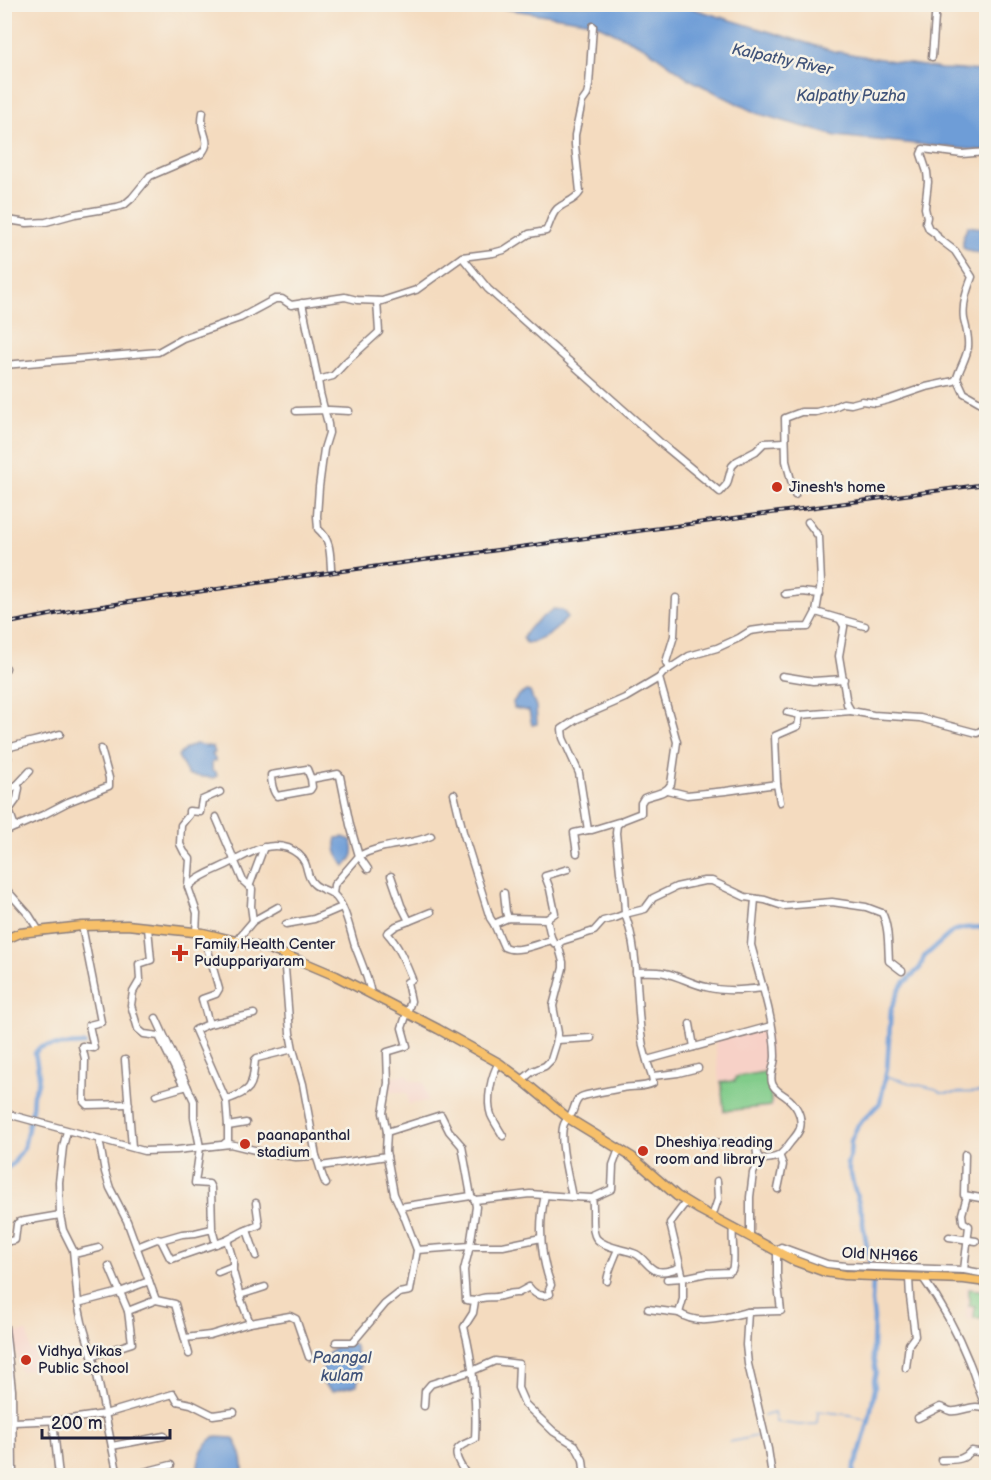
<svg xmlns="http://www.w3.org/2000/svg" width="991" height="1480" font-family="'Balsamiq Sans',sans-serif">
<rect width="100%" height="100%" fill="#f7f3e8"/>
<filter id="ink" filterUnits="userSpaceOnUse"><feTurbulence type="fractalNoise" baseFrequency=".0167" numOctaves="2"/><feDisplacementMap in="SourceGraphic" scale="12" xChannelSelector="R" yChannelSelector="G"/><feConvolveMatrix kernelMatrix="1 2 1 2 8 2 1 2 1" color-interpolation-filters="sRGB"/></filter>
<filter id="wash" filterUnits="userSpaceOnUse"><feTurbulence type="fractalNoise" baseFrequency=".008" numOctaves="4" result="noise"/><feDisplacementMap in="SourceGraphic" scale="24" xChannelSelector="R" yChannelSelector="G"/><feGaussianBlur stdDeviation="1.35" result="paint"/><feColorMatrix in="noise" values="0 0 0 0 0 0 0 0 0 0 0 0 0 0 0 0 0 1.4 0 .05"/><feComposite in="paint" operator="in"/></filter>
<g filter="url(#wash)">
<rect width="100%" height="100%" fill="#f4dbbf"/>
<g fill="#f7d1c7">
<path d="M769,1029L774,1108L722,1113L715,1040Z"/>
<path d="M407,1074L410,1080L424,1083L428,1101L408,1104V1093L389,1091L391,1078Z"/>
<path d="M966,1286L986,1289L982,1320L966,1319Z"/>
<path d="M28,1332L30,1351H34L36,1369L20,1371L12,1333Z"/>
</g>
<g fill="#81cc8a" stroke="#527762" stroke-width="1.5">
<path d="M770,1071L771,1106L724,1111L721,1082L735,1081L736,1077Z"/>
<path d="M969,1289L985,1291L981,1318H974L975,1306L969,1305Z"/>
</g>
<g fill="#6e9dd7" stroke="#486089" stroke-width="1.5">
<path d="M495,5H681L833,51L941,69L986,71V151L836,136L756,113L691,80L646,48L592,22L506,9Z"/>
<path d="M968,226L986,229C987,237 988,246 983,253L972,252L963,248V237Z"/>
<path d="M553,609L562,610L568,617C556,630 545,641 526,643L523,638C528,625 542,618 553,609Z"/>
<path d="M526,691L530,692L536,707L537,724L532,725L529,711L514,708L513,702L518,696Z"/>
<path d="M195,744L213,747L215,753L212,754L216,761L212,762V771L216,772L217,776L213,778L188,775L178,756L185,749Z"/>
<path d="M343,837L351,840C356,852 353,858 345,866C338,858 334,848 337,838Z"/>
<path d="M337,1344H354L361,1367L357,1385L333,1391L322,1383L323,1360Z"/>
<path d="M214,1437L233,1438C241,1449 244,1462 243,1475H197C199,1457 199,1449 214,1437Z"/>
</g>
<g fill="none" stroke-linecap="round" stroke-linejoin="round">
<g stroke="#6e9dd7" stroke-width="1.5">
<path d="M886,1076L910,1083L936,1089L942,1093L986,1092"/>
<path d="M764,1416L774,1413L776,1422L799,1425L817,1424L818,1411L851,1415L868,1421"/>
<path d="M730,1442L761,1435"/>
</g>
<g stroke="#6e9dd7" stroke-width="4.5">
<path d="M4,1170L13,1164L24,1147L32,1109L33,1094L38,1083L39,1075L35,1053L39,1048L46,1046L85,1044"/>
<path d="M853,1476L854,1466L858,1458L869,1420L875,1387L874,1380L876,1372L873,1357V1345L874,1318L872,1302L873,1281L863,1224V1217L853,1184L851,1175L847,1164L850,1155L851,1141L858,1125L880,1103L887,1069L891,1009L899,990L904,983L920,968L924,957L953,931L965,928L986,927"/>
</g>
</g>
</g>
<g filter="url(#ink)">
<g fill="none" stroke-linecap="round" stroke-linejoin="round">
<defs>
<g id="minor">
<path d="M932,57L936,4"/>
<path d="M4,221L8,220L27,223L46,222L75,214L117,207L124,205L132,198L150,176L201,154C212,142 203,137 202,123C202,120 202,116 203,112"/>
<path d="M462,257L488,289L662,444L720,492L727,484L732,466L737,461L756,451L764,443L785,442"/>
<path d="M302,303L318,380"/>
<path d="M4,365L158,352L183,338L240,318L275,299H282L291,305L345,297L357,300L382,301L416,290L462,257L493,253L504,250L529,234L546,231C550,224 551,215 557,209C565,202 575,201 580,192L575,145V135L582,102L587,95L589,85L593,26"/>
<path d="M957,378L964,393L983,404L986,403"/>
<path d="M296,411L329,410L349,411"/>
<path d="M795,495L786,461L785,418L801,412H816L832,408L843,403L851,404L862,401L876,403L888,400L926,387L954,381L957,378C960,367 967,357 968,347C969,336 966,328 964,319C962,304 967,290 972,277L955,251L938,238L936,234L929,229L926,222L927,217L925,208L928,182L927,172L921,154L923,149L962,154L986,152"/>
<path d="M808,522L819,537L821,583L816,612L840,619L844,626"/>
<path d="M331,569C330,553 331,540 318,529L317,516L319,487L324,449L329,433L328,424L320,393L318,380L333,376L346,362L379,332L377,301"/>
<path d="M785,594L802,592L820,594"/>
<path d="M840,619L865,626"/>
<path d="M844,627L839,656L847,704L851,711L873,715L920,718L977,733L984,729L986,730"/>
<path d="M669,669L666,662L674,636L676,598"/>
<path d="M4,672L6,668"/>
<path d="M782,676L813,681L844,679"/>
<path d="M787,712L800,715L851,711"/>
<path d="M4,749C23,743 41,740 60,734"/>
<path d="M4,754L8,758L5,765"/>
<path d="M311,779L312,787L310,790L277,796C273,792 271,782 271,775L307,769L311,779L338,774L340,776L350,825L359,856L334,885L333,895"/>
<path d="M777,784L775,736L798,726L800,715"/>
<path d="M667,790L687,795L726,791L777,784L780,802"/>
<path d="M4,793L17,785L30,771"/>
<path d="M454,794L463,832L490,918L494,924L504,947C517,954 539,943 552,940"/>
<path d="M216,817L243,881L252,889L251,906L253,921"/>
<path d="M618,822L592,830H588L579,773L563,738L562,729L577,719L625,698L659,678"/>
<path d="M15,827L9,810L17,799L19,788L17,785"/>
<path d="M4,832L43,815L68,802L109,786V778L101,749"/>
<path d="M577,853L574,833L588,830"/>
<path d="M368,869L359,856C383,843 409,846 431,836"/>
<path d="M4,887L29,915L39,931"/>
<path d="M188,887C199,875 217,870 232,862C250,853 267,841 288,848C295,851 302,856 305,863C308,870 307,878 314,884C319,889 328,890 334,895C346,906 350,931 355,946C361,962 368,977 371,994"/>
<path d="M249,887L264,847"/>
<path d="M504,893L506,912L508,918"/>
<path d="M755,899L751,945L763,988"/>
<path d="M547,919L555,913L550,889L545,876L568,869"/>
<path d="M409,921L431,912"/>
<path d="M286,924L314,919L342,907"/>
<path d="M494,924L508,918L547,919L551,937L554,943"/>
<path d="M82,926L101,1022L89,1025L94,1048L82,1046L85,1059L84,1102L87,1105L129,1104"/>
<path d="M148,928L151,960L139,964L140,980L133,992L131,1005L138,1029L144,1034L159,1036L184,1087"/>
<path d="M196,933L197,913L188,887L190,859L184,852L180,844L181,825L189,815V811L200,812L202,800L220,792"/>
<path d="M203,933L219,989L216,994L202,999L209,1024"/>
<path d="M236,941L253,921L278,907"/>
<path d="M284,955L290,1033L293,1049L303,1084L316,1156C320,1165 321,1175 326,1184"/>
<path d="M636,972C646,972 656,971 665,973C679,976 692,984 706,987C725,992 744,990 763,988C768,1006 775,1037 775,1056C775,1066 769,1073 772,1083C774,1090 780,1092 785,1096C795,1103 803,1115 800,1128C799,1133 793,1139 790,1143C780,1157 777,1159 760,1159"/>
<path d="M156,1018L194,1101V1117L200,1147L195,1183L209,1184L211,1188L212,1229L216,1244"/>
<path d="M690,1024L694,1047"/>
<path d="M557,1040L591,1038"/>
<path d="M125,1060L132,1147"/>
<path d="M647,1060L771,1026"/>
<path d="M499,1063C491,1075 486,1101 491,1115C494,1122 499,1129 503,1136"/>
<path d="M653,1076L678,1073L698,1068"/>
<path d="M522,1080L533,1071L545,1066L551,1060L556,1044L558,1033L553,1006L563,968V962L558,944L562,941L594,931L603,921L615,918L625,914L624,895L620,872L616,833L617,825L623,820L641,813V803L644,798C653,794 666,794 671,784L677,742L659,678L663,673L689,656L717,648L739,638L750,631L771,628L808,627L816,612"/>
<path d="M156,1095L187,1086"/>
<path d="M226,1100C253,1090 252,1088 255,1060L257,1058L293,1049"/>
<path d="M4,1113L144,1151L177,1150L230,1144L267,1153L296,1157L316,1156"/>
<path d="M228,1126L246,1123"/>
<path d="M67,1131L63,1147L59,1182L60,1215L63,1230L73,1250L78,1303"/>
<path d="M387,1132L441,1115L449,1131L462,1146L471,1196L475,1200"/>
<path d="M99,1139L105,1172L110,1188L127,1221L156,1300L128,1311L120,1292L78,1303L82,1322L95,1365L118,1476"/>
<path d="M684,1142L751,1143L756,1146L757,1154L760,1159"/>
<path d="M225,1143L228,1141V1126L226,1100L195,1030L209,1024L254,1014"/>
<path d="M965,1154L964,1195L986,1199"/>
<path d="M321,1166L387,1156"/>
<path d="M778,1189L783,1165L780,1157"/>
<path d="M572,1197L592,1198C595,1209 590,1231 597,1239C605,1248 625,1249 636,1254C644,1258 648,1268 657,1271C665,1273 673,1270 680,1267"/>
<path d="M592,1198L612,1189L613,1165L619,1149"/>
<path d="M400,1207L471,1196"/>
<path d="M712,1217L718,1199L717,1181"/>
<path d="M247,1230L256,1256"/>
<path d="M750,1236V1197L753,1173L760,1159"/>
<path d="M949,1237L976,1241"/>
<path d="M161,1240L182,1234L195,1233L212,1229"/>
<path d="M227,1240L233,1260V1271L241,1300L250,1323"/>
<path d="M4,1242L15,1240L17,1224L19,1222L60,1215"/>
<path d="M137,1247L157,1239L161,1240L170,1258L172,1259L227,1240L244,1231L259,1225L256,1203"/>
<path d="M417,1250L470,1246H503L541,1238"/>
<path d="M776,1250L781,1247L827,1264L846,1266L964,1270L986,1274"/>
<path d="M74,1254L99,1248"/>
<path d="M109,1266L120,1292L149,1281"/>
<path d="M964,1270L969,1226L963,1222L962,1214L967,1196"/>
<path d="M218,1272L233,1266"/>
<path d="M923,1278C942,1304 957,1332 969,1362C975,1376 979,1393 986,1407"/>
<path d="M667,1279L683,1278L670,1223L686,1202"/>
<path d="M607,1281C608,1271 614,1259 618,1249"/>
<path d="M240,1295L265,1287"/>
<path d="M156,1300L175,1304L189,1354"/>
<path d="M475,1301C483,1296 488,1298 496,1297C504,1296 510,1292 518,1293L529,1287C534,1294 541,1298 550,1294L549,1290L551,1285C540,1255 538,1226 545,1195"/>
<path d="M648,1309L679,1313L683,1299V1278L707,1273L729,1272L732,1270C736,1259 731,1240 733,1227"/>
<path d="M679,1313C699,1327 725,1317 748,1312"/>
<path d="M4,1318L12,1390L13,1476"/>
<path d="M185,1338L210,1335L250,1323L290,1316L296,1319L309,1357"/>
<path d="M336,1342H353L385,1304L399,1293L410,1291L417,1250L404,1216L394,1194L386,1151L387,1132L383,1113L388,1083L387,1052L407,1046L402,1028L411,1001L407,982L412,979C405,962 399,946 387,933L396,926L409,921L401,905L391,876"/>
<path d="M92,1356L132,1343L128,1311"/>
<path d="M906,1368L909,1344L915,1336L910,1297L909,1278"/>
<path d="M424,1406L425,1391L431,1384L472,1371L495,1361L519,1364L518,1388L525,1404L554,1432L575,1445L583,1460L584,1469L589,1476"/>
<path d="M918,1418L940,1407C944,1408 947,1410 950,1411C961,1413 971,1403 986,1409"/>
<path d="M53,1421L59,1476"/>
<path d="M13,1422L63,1420L105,1414L173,1394L177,1401L191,1404L213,1415L234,1412"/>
<path d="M112,1446L164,1436"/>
<path d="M941,1460C954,1459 962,1462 971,1451L986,1453"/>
<path d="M128,1476L171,1465"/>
<path d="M467,1476C462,1467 450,1453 461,1446C465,1443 470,1442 475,1439C477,1404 473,1361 464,1327L473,1313L475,1301L466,1300L464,1270L470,1246L476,1207L475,1200L530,1194L572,1197C569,1180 558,1139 564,1124C566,1120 570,1116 572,1113C575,1107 575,1100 581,1097C586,1094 613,1090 622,1088C632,1086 644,1088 653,1083C653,1075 649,1069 647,1061C644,1052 642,1043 641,1034C636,995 639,951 625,914L645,909L653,898L676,887L704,881H712L745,897L765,900L783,906L832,902L866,907L882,913C889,926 888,946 889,961L902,971"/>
<path d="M772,1476L768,1449L748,1364L746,1345L748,1312L781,1311L777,1276V1251"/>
</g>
<path id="highway" d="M4,940L20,933L82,926L127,925L203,933L272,950L303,962L336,976L438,1029L499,1063L522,1080L568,1118L632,1157L677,1196L700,1210L795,1261L825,1272L844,1275L964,1279L986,1282"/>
</defs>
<use href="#minor" stroke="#8b7e7d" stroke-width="9"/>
<use href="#highway" stroke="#8b7e7d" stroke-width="11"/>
<use href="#minor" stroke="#fff" stroke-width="6"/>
<use href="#highway" stroke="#f7c06b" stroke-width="8"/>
<defs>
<path id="rail" d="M4,624L75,610L305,576L986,484"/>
</defs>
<use href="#rail" stroke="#22223b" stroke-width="4"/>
<use href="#rail" stroke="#f7f3e8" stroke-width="1.5" stroke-dasharray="4.5" stroke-linecap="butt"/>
</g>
</g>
<g fill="#c8321e" stroke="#f7f3e8" stroke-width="2">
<circle cx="777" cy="487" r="6"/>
<path d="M177 944h6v6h6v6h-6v6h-6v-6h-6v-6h6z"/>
<circle cx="245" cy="1144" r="6"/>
<circle cx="643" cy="1151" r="6"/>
<circle cx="26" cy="1360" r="6"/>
</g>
<g text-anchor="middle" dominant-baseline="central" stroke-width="5" stroke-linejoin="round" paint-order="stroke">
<g font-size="15" fill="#22223b" stroke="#f7f3e8" text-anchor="start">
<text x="789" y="487">Jinesh's home</text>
<text x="194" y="944">Family Health Center<tspan x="194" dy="17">Puduppariyaram</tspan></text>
<text x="257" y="1135">paanapanthal<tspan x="257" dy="17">stadium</tspan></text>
<text x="655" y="1142">Dheshiya reading<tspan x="655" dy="17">room and library</tspan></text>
<text x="38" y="1351">Vidhya Vikas<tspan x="38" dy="17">Public School</tspan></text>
</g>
<g font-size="15" fill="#22223b" stroke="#f7f3e8">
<text transform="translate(880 1255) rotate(3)">Old NH966</text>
</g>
<g font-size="16" font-style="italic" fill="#405379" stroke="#f7f3e8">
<text transform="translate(782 60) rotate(12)">Kalpathy River</text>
<text x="851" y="96">Kalpathy Puzha</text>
<text x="342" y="1358">Paangal<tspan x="342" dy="18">kulam</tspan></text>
</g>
</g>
<rect width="991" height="1480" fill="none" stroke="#f7f3e8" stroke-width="24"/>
<path d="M42 1429v9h128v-9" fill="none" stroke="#22223b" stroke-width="3"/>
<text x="51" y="1429" font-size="18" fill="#22223b" stroke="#f7f3e8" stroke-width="4.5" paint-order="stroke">200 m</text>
</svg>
